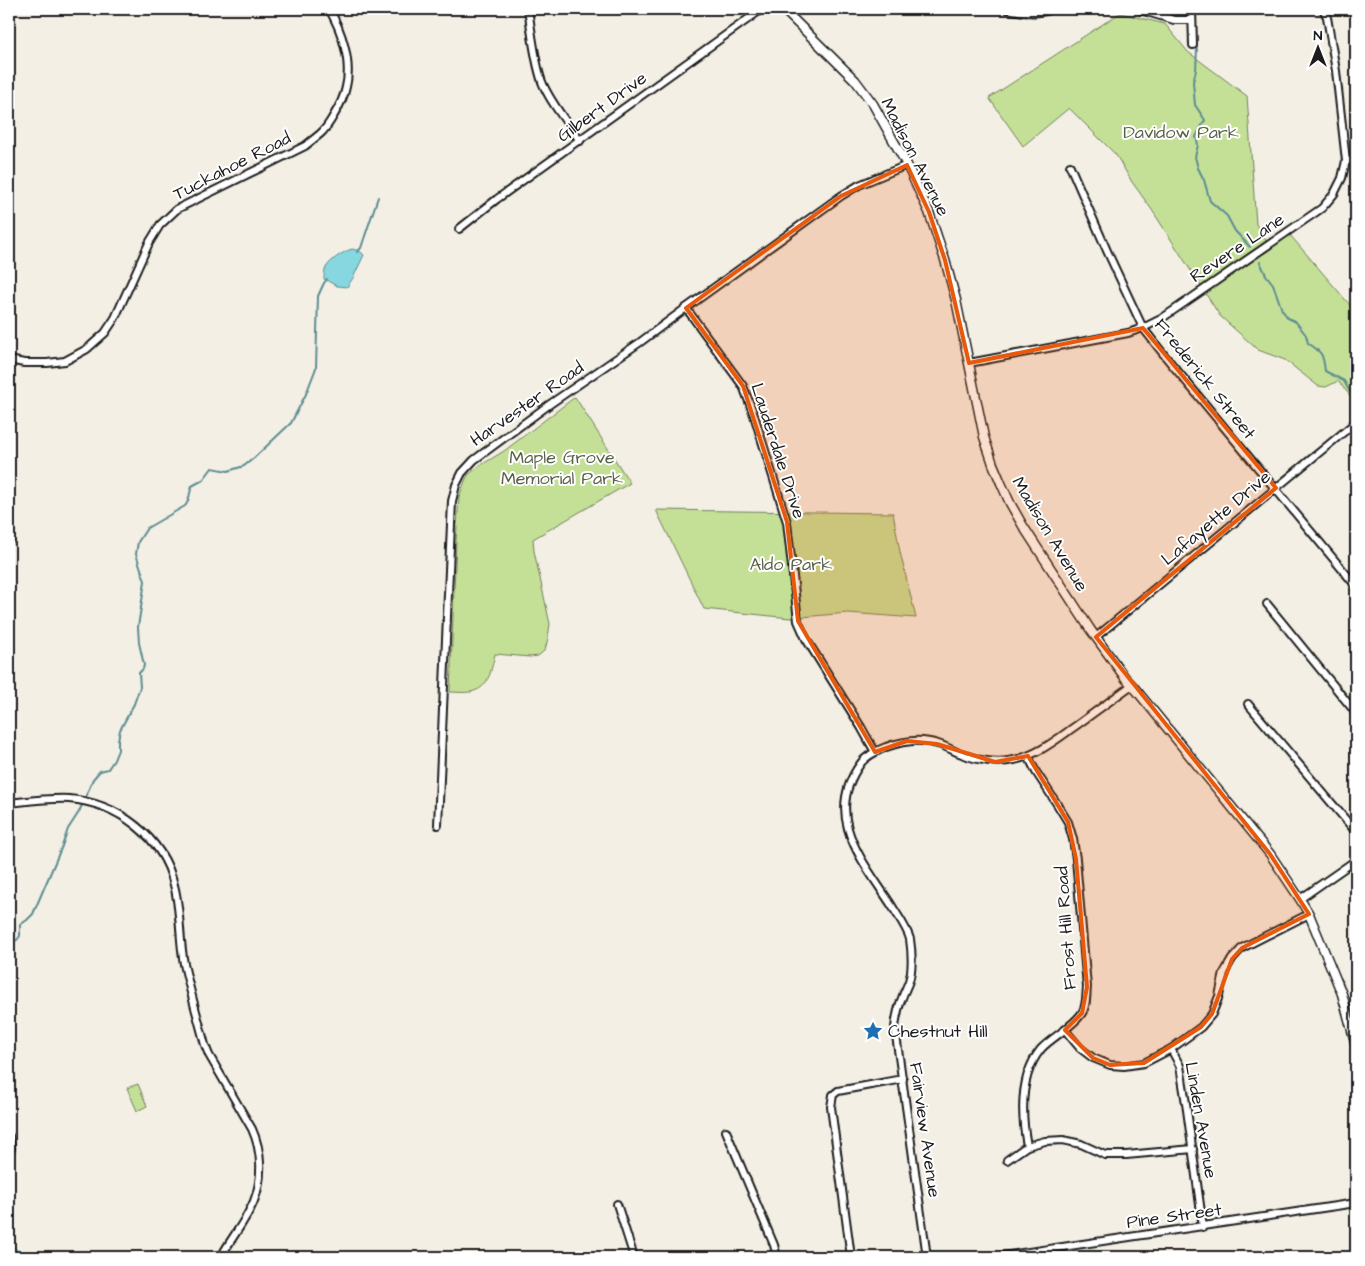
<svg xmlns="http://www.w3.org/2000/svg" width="1365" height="1266" font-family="'Architects Daughter',sans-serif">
<rect width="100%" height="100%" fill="#f4efe5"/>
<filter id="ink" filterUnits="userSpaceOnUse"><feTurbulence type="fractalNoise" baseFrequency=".02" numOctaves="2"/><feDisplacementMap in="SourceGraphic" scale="10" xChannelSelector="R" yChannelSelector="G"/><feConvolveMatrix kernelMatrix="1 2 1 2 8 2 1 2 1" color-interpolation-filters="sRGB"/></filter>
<g filter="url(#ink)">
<g fill="#c4e097" stroke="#707e5a">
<path d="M1120,13L1165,24L1188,52L1247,96L1256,224L1270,247L1290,235L1356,312V403L1338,381L1326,387L1318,386L1285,360L1258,350L1220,316L1152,210L1132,182L1116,155L1069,108L1023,146L989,98Z"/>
<path d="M575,397L630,483L533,539L534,551L550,624L548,638L545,650L538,656L530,657L495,654C491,669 490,689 470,692C464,693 456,692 450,692L456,541L459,497L465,481L468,475L478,467L504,451Z"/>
<path d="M656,510L893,513L900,552L916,618L848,613L790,618L704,609Z"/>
<path d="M138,1084L147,1106L137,1111L127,1088Z"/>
</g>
<path fill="#86d7df" stroke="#5c8c91" d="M352,249L360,251L364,255L353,278L347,287L337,286L324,279C324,276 324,273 325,270C327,262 344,251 352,249Z"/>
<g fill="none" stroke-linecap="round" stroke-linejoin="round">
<g stroke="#5c8c91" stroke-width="2">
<path d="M1197,49L1196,70L1193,82L1195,105L1205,120L1196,137L1198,145L1195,157L1198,168L1204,180L1210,201L1227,216L1235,231L1250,247"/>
<path d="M357,252L361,248L378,197"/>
<path d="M1260,262L1266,275L1273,284L1282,310L1288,318L1296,322L1306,335L1308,343C1323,353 1323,355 1325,371L1344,381L1350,392L1356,397"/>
<path d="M9,942L17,940L20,936V925L27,920L33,914L62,846L68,829L79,812L93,779L100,771L108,769L114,760L118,750V740L120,730L134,704L140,687L139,673L143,669L144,665L139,643L138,627L145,581L136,554L138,542L147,528L185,506C190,501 189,493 192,486L203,480L212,468L228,471L244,466L254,458L291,423L306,394L316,368L318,296L324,283L327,279"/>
</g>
<path stroke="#86d7df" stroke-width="12" d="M9,1250L13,1253L14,1257"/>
<defs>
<g id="minor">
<path d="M528,9C532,33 534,59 542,82C551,104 567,122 580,141"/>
<path d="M1007,9C1022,12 1037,15 1052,9"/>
<path d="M1137,9L1174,20H1192"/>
<path d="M1192,9L1193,45"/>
<path d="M1346,161L1356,160"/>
<path d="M1070,166L1108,253L1143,328L1165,356L1356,586"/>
<path d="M459,229L497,199L762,9"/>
<path d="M686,308L743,386L754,415L787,522L798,621L806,639L861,727L875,752"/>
<path d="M9,360L24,363H47L65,361L87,349L105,333L115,318L149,243L160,225L177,209L305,146C310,142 315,138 320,134C326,129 330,122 334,115C339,107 344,97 346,87C352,62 342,31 329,9"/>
<path d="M969,363L1128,333L1143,328L1161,319L1322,208L1334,194L1342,178L1346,161L1336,71L1327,17L1323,9"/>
<path d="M9,505L10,525L9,541"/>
<path d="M1267,604L1356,713"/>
<path d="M1096,637L1356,422"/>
<path d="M1248,704L1356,832"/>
<path d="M9,803C28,801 50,798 69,799C118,803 163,837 174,885C181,911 179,938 184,964C190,991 198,1018 205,1045L209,1055L252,1129C262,1151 263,1178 254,1201C246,1221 231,1238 221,1257"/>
<path d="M438,825L452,501L456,485L462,473L474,460L550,404L639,343L686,308L841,196L859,185L907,165"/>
<path d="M1300,899L1356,860"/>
<path d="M1065,1030L1080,1048L1093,1058L1110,1065L1124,1066L1144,1063L1171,1049L1201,1027L1212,1014L1219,996L1224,973L1232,959L1242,948L1309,914"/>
<path d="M1171,1049L1180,1066L1187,1110L1203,1227"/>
<path d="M726,1131L774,1245L777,1257"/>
<path d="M9,1136L11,1149"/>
<path d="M1027,1146C1021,1114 1019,1076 1041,1049C1052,1037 1073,1027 1082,1013C1087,1006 1086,996 1087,987L1076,859L1073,839L1068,822L1057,804L1036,772L1028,756"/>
<path d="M1007,1160L1027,1146L1045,1141L1063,1140L1081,1144L1105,1155H1126L1193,1149"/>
<path d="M617,1204L634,1257"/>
<path d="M851,1257L831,1107L833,1095L838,1091L903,1079"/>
<path d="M927,1257L895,1028C896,1017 898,1008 902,998C904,992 907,987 909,981C913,968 912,953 910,939C907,928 898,916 892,906C863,861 822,816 861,763C867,755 877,751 886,747C902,741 921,738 938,744C945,746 952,750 959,753C976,760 996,764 1014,760C1038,755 1057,739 1077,725C1095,712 1114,698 1132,685"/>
<path d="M996,1257L1356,1203"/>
</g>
<path id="tertiary" d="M783,9L855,80L873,104L907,165L929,212L945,260L956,300L984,437L993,464L1001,483L1010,503L1023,526L1090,629L1126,679L1132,685L1270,854L1300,899L1309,914L1342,994L1356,1045"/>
</defs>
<use href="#minor" stroke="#1c1c1c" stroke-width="10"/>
<use href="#tertiary" stroke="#1c1c1c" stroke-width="11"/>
<use href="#minor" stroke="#fff" stroke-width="6"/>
<use href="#tertiary" stroke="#fff" stroke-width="8"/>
</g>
</g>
<path fill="#e8590c" fill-opacity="0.2" stroke="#e8590c" stroke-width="4" stroke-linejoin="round" d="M907,165L929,212L945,260L969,363L1143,328L1276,488L1096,637L1270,854L1309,914L1242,948L1232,959L1212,1014L1201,1027L1144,1063L1110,1065L1093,1058L1065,1030L1082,1013L1087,987L1076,859L1068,822L1028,756L995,762L937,744L907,741L875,752L798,621L787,522L743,386L686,308L841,196Z"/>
<defs>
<symbol id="sight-bare" viewBox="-9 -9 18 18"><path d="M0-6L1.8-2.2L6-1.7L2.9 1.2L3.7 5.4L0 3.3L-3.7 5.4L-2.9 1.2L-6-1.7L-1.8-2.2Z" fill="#1f6fb2" stroke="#fff" stroke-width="2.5" paint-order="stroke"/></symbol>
</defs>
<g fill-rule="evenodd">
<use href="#sight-bare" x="859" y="1017" width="28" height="28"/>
</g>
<g text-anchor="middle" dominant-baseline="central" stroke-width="4" stroke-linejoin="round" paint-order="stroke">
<g font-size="18" fill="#1c1c1c" stroke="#fff">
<text transform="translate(602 107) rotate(-36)">Gilbert Drive</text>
<text transform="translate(915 157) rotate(63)">Madison Avenue</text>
<text transform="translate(232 166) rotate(-27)">Tuckahoe Road</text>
<text transform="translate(1237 248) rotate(-34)">Revere Lane</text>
<text transform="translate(1205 379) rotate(51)">Frederick Street</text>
<text transform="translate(527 404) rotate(-35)">Harvester Road</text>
<text transform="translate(778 451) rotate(72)">Lauderdale Drive</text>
<text transform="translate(1216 518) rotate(-40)">Lafayette Drive</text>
<text transform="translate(1050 534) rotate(59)">Madison Avenue</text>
<text transform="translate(1066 928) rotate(-94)">Frost Hill Road</text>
<text transform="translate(1201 1120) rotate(80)">Linden Avenue</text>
<text transform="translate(925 1130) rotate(82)">Fairview Avenue</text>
<text transform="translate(1174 1216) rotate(-8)">Pine Street</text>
</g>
<g font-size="18" fill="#576147" stroke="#fff">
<text x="1181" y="132">Davidow Park</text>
<text x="562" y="457">Maple Grove<tspan x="562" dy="21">Memorial Park</tspan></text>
<text x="791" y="564">Aldo Park</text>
</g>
<g font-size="18" fill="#1c1c1c" stroke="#fff" text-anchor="start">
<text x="888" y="1031">Chestnut Hill</text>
</g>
</g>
<rect width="1365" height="1266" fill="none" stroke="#fff" stroke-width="30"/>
<rect x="15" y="15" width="1335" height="1236" fill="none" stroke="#1c1c1c" stroke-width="2" filter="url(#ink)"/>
<g transform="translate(1318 48)" stroke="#ffffff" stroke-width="4" paint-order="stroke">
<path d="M0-4L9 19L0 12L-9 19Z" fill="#1c1c1c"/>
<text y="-8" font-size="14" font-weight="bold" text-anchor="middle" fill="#1c1c1c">N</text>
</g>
</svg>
